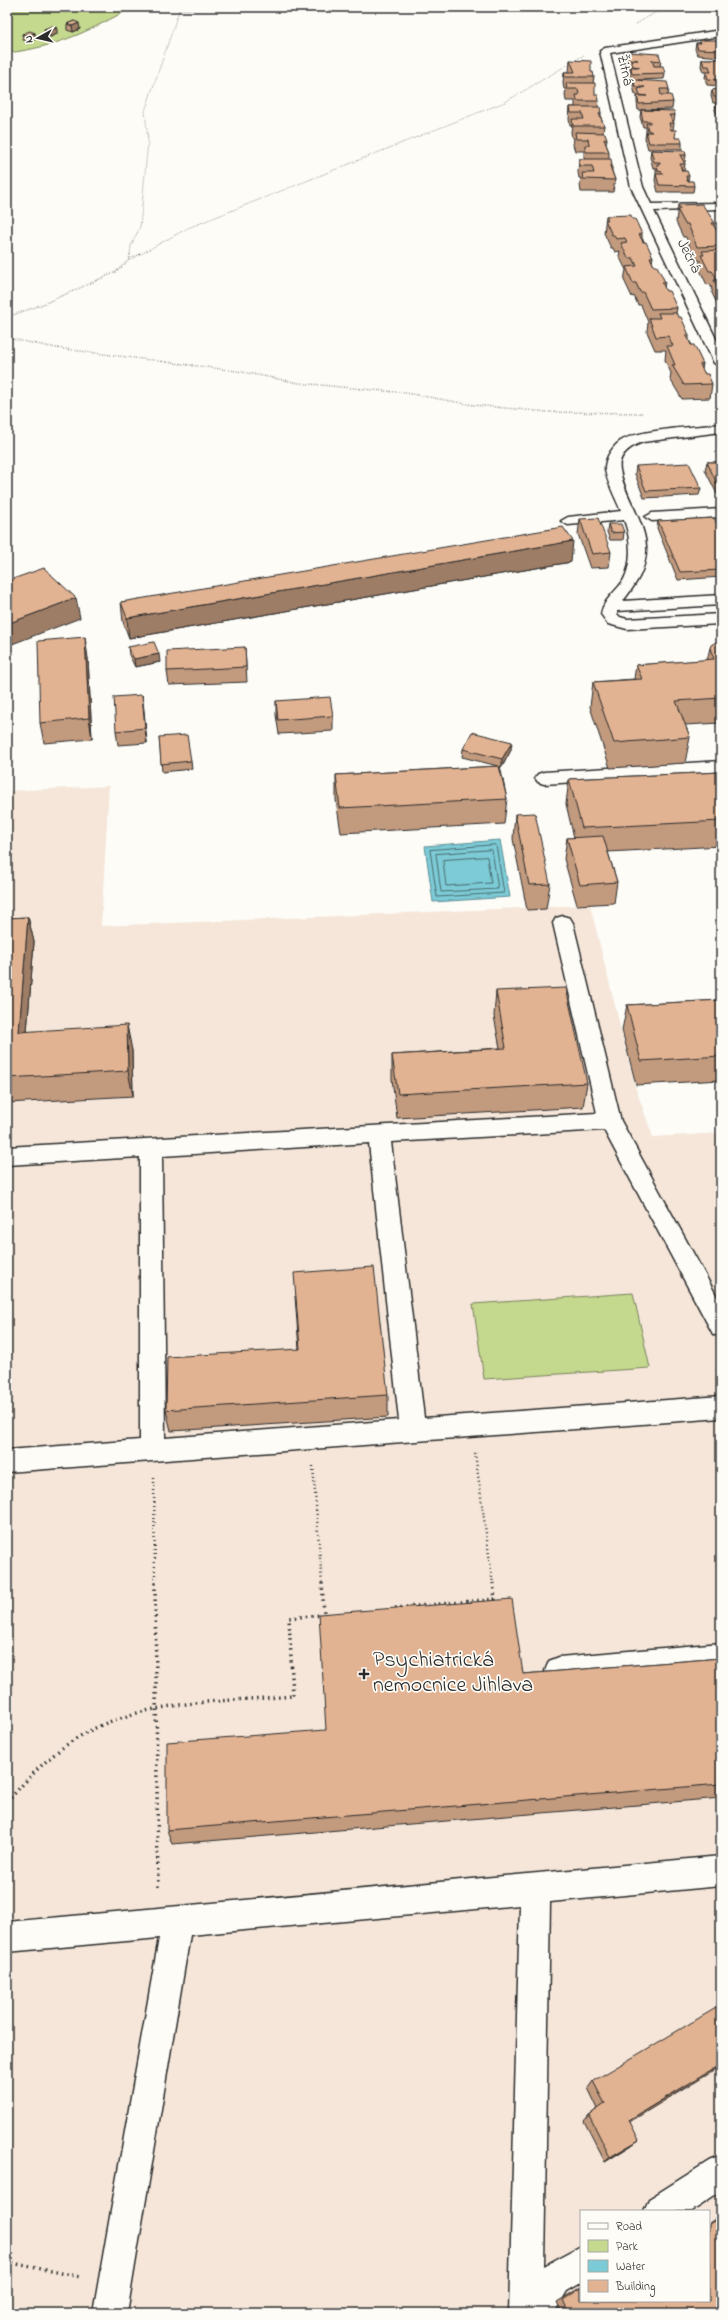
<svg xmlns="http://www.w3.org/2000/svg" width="728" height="2320" font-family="'Indie Flower',sans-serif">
<rect width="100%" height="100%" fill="#fdfcf7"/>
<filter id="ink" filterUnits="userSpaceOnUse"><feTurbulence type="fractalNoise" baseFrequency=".025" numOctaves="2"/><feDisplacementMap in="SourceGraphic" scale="8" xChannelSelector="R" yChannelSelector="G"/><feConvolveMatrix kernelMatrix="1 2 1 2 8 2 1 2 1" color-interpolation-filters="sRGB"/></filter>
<g filter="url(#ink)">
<path fill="#f5e6d9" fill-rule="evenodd" d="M109,786L101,926L590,905L635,1086L653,1137L721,1133V2313H7V791ZM581,2211H709V2301H581Z"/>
<g fill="#c4d88e" stroke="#78825c">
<path d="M7,7H133C89,31 58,47 7,53Z"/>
<path d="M633,1293L650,1368L484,1379L473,1304Z"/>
</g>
<path fill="#7bcbd6" stroke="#5b8b92" d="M500,840L510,897L433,902L425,846Z"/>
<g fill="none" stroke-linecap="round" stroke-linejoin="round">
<g stroke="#4b6b6f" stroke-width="1">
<path d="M496,845L504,893L437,897L430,850Z"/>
<path d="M492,850L498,889L441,892L436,854Z"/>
<path d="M487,857L491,883L446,886L443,860Z"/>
</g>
<defs>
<g id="minor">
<path d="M721,30V36L610,53L643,187L651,204L721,203V209L654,211L721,349V367L714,363L631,187L600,51L605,48Z"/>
<path d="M721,424V432L643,442C631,446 617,455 620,470C624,496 644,519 646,546C647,569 636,584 623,601L721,595V605L617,611V614L620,617L627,619L721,614V624L627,629L608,624L601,614C603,600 616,592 623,581C633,563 631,538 624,520L568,525L561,521L568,517L621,511C617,501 605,478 605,468C605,457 614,444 624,439C644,429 697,427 721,424Z"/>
<path d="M721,509V517L652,521L645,517L652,513Z"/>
<path d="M721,761V773L544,784L538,782L535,778L538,774L544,772Z"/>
<path d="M563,916L570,918L573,923L621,1121L721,1304V1337L713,1334L604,1130L391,1142L424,1418L721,1396V1418L7,1472V1450L140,1440V1157L7,1165V1147L597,1113L553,923L556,918ZM369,1143L399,1420L165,1438L162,1156Z"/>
<path d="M721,1643V1671L559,1685L549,1681L545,1671L549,1661L559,1657Z"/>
<path d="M721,1856V1886L550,1902L544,2266L581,2246V2283L567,2291L554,2313H509L520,1905L190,1935L127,2313H93L159,1938L7,1952V1922Z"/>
<path d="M721,2156V2192L692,2211H644L649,2199L709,2161Z"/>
</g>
</defs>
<use href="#minor" stroke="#2b2b2b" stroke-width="3"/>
<g stroke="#2b2b2b" stroke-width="1" stroke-dasharray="0.5 1.5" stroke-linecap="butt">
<path d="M179,10L209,8"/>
<path d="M636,24L665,7"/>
<path d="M130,255L131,246L140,227L148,141L145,111L179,11L178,7"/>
<path d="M139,255L188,228L505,102L584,55"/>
</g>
<g stroke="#2b2b2b" stroke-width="1.5" stroke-dasharray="0.5 2" stroke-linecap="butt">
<path d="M129,260L130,254"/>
<path d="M7,317L41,305L116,272L129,260L140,254"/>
<path d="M7,338L56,348L237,371L299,383L406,393L473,405L548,412L643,413"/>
</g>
<g stroke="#2b2b2b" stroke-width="2.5" stroke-dasharray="1 3" stroke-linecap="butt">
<path d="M475,1453L493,1584"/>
<path d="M313,1466L322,1584"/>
<path d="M154,1478L155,1584"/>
</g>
<g stroke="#2b2b2b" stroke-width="3.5" stroke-dasharray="1.5 4" stroke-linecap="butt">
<path d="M155,1583L158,1891"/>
<path d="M322,1583L324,1614"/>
<path d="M395,1608L495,1599L493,1583"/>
<path d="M7,1802C29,1777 52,1752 82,1735C144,1699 224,1702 293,1696L289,1618L321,1615"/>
<path d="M7,2262L81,2277"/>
</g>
<use href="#minor" fill="#fdfcf7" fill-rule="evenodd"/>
</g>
<g fill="#c29a7e" stroke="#2b2b2b">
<path d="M99,7H111V8L105,10L100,9Z"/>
<path d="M74,21L80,29L73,32L67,30V24Z"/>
<path d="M44,29L57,34L50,37L45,35Z"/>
<path d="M35,33L36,39L29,41L23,40L22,34Z"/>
<path d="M700,40L721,41V57L698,55L695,49L696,43H700Z"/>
<path d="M627,52L661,61L660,66L665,73L664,79L638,80L669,89L668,95L673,102L672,109L638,110L637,103V94H635L633,86L634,80L631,81L630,74V65H628L626,58Z"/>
<path d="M702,59H721V86L707,85L705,78L706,72H703L701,66Z"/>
<path d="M570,60L591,72L594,77L593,83L595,95L599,101L598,107L601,113V118L604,126L603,133L607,139L606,144L609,152V159L612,166V171L615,180L613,192H581L580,185L581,178H579L578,172L579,159H584V151H575L573,145L574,138H572L571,132L572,125H570L569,119L570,107H575V101H566L565,95L566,89H564L563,83L564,72H569Z"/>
<path d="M721,89V117H718L715,110L716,103H713L711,96L712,90Z"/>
<path d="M641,110L675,115L674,121H673L674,123L673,130L675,138L682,143V149H648L645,138L646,132V127H643L640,117Z"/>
<path d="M651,150L686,155L685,162H684L685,164L684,171H682L689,176L688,181L694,186L693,192H658L655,180L656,174V168H653L650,157Z"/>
<path d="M678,205L715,223L714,226L717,231L721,230V310H720L712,293V289L710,284L707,285L699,268L700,260H695L686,237H683L676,222Z"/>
<path d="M606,216L632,219L642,234V238L653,257L652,262L665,282L664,287L666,291L677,308L676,313L678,317L689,335V340L703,364L702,369L705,374L712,384L710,398L682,399L670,379L671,373L665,360L666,350H655L647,332L648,322L641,305H638L634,296L632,297L624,280L626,270L619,256L620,251L615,252L613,248H611L604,233Z"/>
<path d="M707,462H721V494H717L705,470Z"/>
<path d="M636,466L701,488L699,495L644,498L635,474Z"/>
<path d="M580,519L611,552L609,567L590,568L578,534Z"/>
<path d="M658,521L721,532V577L678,580L657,528Z"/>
<path d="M608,524L624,532L623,540H610L607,532Z"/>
<path d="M571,562L129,638L123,622L121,602Z"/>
<path d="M721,642V723L685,725L690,737L685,763L610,768L590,707L593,682L634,679L636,665L707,660L710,648Z"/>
<path d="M128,647L160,662L135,667L129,655Z"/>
<path d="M245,647L247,682L169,685L167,671Z"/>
<path d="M88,658L92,739L44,743L40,723Z"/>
<path d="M142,695L147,743L118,745L116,731Z"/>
<path d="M276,701L333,716V731L279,734L276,715Z"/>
<path d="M159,737L191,761L192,769L162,772Z"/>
<path d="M463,749L511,750L502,767L500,766L507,799L504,824L341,833L336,800V775L498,766L462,757Z"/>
<path d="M721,772V846L608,852L617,882L614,903L577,905L564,859L567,838H574L566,804L569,779Z"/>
<path d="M515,814L550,884L546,909L527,910L513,839Z"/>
<path d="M28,917L34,942L27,1032L132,1050L133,1096L7,1103V918Z"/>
<path d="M496,991L587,1083L583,1107L397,1118L392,1079V1055L500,1048L494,1016Z"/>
<path d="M721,1000V1080L636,1085L622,1030L627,1005Z"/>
<path d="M295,1296L388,1395V1417L171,1431L166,1410L299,1349Z"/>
<path d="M721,1658V1798L172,1844L167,1830L326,1730L523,1674Z"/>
<path d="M593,2081L630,2122L632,2145L605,2162L584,2121L589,2115L598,2109L588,2088Z"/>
<path d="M721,2215V2313H562L557,2302L581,2287V2301H709V2223Z"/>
</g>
<g fill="#9e7d66" stroke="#2b2b2b">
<rect x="7" y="7" width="2" height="4"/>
<path d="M104,7H111V8L105,10Z"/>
<path d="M79,23L80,29L73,32L72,26Z"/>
<path d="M57,28V34L50,37L49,31Z"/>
<path d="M35,33L36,39L29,41L28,35Z"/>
<path d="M573,541L571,562L129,638L127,618Z"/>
<path d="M76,598L80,618L7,646V624Z"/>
<path d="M85,637L88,658L92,739L89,718Z"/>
<path d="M159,654L160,662L135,667L134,659Z"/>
<path d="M142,695L144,710L147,743L145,728Z"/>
<path d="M512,742L511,750L502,767V759Z"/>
<path d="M28,917L34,942L25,1057L19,1032Z"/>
<path d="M127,1025L132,1050L133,1096L128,1071Z"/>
<path d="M721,2064V2066L623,2126L629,2120Z"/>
<path d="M639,2140L632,2145L605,2162L610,2157Z"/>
</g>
<g fill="#e2b392" stroke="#2b2b2b">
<path d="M74,21L79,23L72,26L67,24Z"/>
<path d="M52,26L57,28L49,31L44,29Z"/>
<path d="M30,31L35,33L28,35L22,34Z"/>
<path d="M700,40H721V43H719H721V50L698,49L696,43H701Z"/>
<path d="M627,52L659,54L661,61L652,60L654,66H663L665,73L632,74L631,67H640L633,66L631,60H638L628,59Z"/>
<path d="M702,59H721V80L708,79L706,72H711L709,66H704Z"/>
<path d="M570,60L591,61V72H593L594,77H565L564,72H575Z"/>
<path d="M634,80L667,82L669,89H660L661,95H671L673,102L639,104L637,96H647L640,95L638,89L645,87H635Z"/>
<path d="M566,83H595V95H598L599,101H577L576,95H579L578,89H567Z"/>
<path d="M721,89V97H714L712,90Z"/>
<path d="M720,100H721V111H719L716,103H721Z"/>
<path d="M570,107H600L601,113H599L604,126H573L572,119H584L583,116V113H571Z"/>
<path d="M641,110L674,111L675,115H669L674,123H669L671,130H676L675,138H681L682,143H649L646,132H652L648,130L646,123H650V121H643Z"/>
<path d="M575,132L605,133L607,139H604L609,152H586L585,145H589L588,139H576Z"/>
<path d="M651,150L685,151L686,155H680L685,164H680L682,171H687L689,176H686L687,181H693L694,186L659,185L656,174H663L662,172L658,171L657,164H660V162H654Z"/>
<path d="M579,159H611L612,166H610L615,180L583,179L582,173H594L592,166H580Z"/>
<path d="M702,204L715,223H712L717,231L721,230V246L697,247L688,224H685L677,209H680L678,205Z"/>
<path d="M631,215L632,219H635L642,234H639L643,242H646L653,257H650L654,266H657L665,282H662L666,291H669L677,308L651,309L643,292H640L636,283H633L626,267L637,266L633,258H628L621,243L627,242L625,238L616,239L614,235H612L605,220H608L606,216Z"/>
<path d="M721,250V294L714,280H717L715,275L712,271H709L701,255H704L702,251Z"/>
<path d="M658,313H676L678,317H681L689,335H686L689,340L691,345H694L703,364H700L702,369L705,374H708L712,384L684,385L672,365H675L667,346H673L668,336L656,337L649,318H660Z"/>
<path d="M707,462H721V486H718Z"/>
<path d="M689,463L701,488L646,491L636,466Z"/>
<path d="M598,518L611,552L592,554L580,519Z"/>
<path d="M714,518L721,532V570L680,572L658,521Z"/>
<path d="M608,524H621L624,532L611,533Z"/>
<path d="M563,527L573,541L127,618L121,602Z"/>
<path d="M44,568L76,598L7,624V581Z"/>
<path d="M85,637L89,718L40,723L38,641Z"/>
<path d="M154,642L159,654L134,659L128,647Z"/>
<path d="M716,642H721V698L676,701L690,737L614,743L593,682L642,679L636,665L714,659L710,648L711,645Z"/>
<path d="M245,647L246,667L167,671V651Z"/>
<path d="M142,695L145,728L116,731L114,697Z"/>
<path d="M330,697L333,716L278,720L276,701Z"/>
<path d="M472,732L512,742L502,759L463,749Z"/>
<path d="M187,735L191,761L161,764L159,737Z"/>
<path d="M499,766L507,799L340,808L336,775Z"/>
<path d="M721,772V821L582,828L569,779Z"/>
<path d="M535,813L550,884L529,885L515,814Z"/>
<path d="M603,836L617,882L580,885L567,838Z"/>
<path d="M28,917L19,1032L127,1025L128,1071L7,1078V918Z"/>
<path d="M566,988L587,1083L398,1094L392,1055L506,1048L496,991Z"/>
<path d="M721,1000V1056L641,1061L627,1005Z"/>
<path d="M374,1267L388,1395L166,1410L167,1357L300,1349L294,1273Z"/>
<path d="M512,1599L523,1674L721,1658V1784L167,1830V1742L326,1730L319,1614Z"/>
<path d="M721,2005V2064L629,2120L639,2140L610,2157L589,2115L605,2104L593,2081Z"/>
<path d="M721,2217V2313H569L563,2300L581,2288V2301H709V2224Z"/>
</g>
</g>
<path fill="#2b2b2b" stroke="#fdfcf7" stroke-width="1.5" d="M362 1668h4v4h4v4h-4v4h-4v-4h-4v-4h4z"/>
<g text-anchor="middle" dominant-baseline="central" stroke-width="3.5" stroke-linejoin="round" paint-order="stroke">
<g font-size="15" fill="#2b2b2b" stroke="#fdfcf7">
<text transform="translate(625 70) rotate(78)">Žitná</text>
<text transform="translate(689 256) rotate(63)">Ječná</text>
</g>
<g font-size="22" fill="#2b2b2b" stroke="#fdfcf7" text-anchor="start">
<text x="373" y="1661">Psychiatrická<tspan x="373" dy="25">nemocnice Jihlava</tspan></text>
</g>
</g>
<rect width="728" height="2320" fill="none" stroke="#fdfcf7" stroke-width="24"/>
<rect x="12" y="12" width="704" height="2296" fill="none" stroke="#2b2b2b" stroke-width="1.5" filter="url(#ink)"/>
<rect x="580" y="2210" width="130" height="92" fill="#fdfcf7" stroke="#a9a8a5"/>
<rect x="588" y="2223" width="20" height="6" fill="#fdfcf7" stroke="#a9a8a5"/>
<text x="616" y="2230" font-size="12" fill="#2b2b2b">Road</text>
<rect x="588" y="2240" width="20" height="12" fill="#c4d88e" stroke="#a9a8a5"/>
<text x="616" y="2250" font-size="12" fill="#2b2b2b">Park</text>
<rect x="588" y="2260" width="20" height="12" fill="#7bcbd6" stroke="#a9a8a5"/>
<text x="616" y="2270" font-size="12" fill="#2b2b2b">Water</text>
<rect x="588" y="2280" width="20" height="12" fill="#e2b392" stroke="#a9a8a5"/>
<text x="616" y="2290" font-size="12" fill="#2b2b2b">Building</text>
<g transform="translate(38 38) rotate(262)" stroke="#fdfcf7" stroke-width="3" paint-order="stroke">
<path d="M0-3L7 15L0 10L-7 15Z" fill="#2b2b2b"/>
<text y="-6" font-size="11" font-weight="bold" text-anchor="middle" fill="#2b2b2b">N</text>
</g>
</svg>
